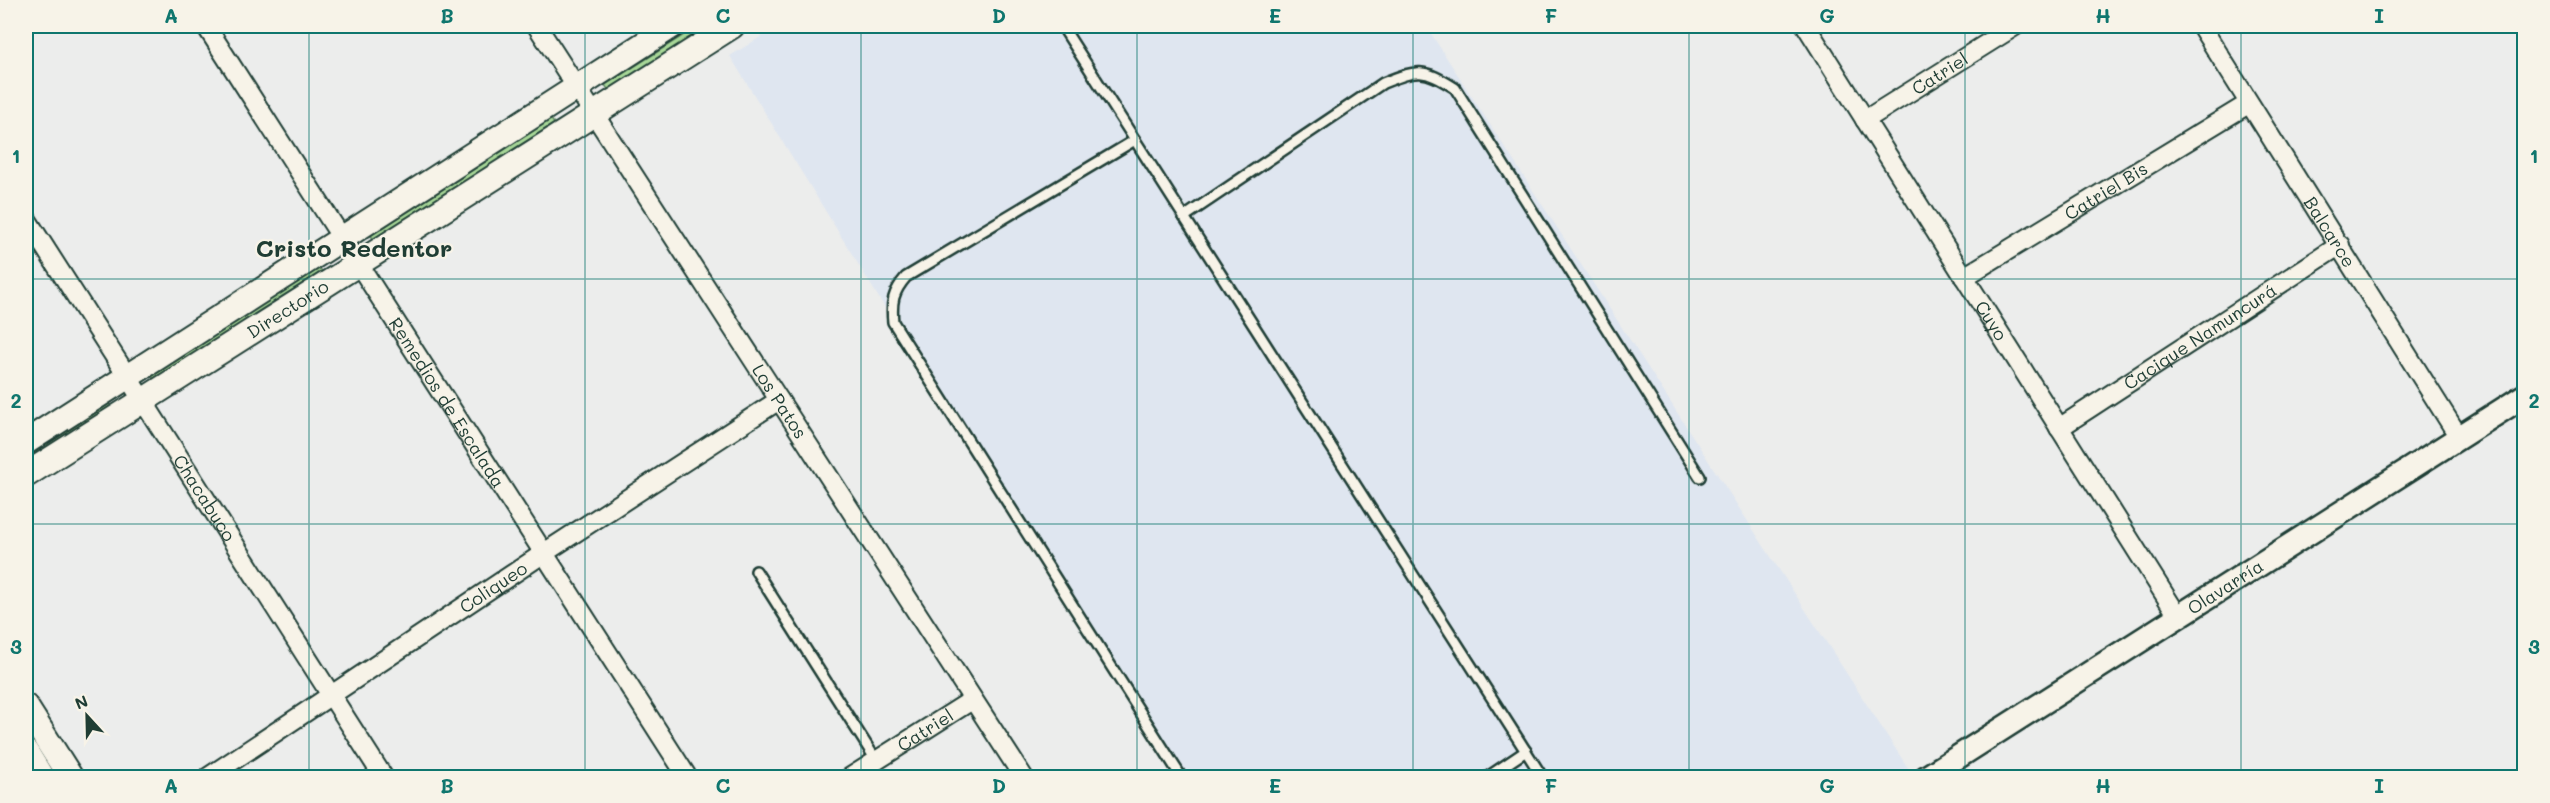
<svg xmlns="http://www.w3.org/2000/svg" width="2550" height="803" font-family="Mali,sans-serif">
<rect width="100%" height="100%" fill="#ecedec"/>
<filter id="ink" filterUnits="userSpaceOnUse"><feTurbulence type="fractalNoise" baseFrequency=".0167" numOctaves="2"/><feDisplacementMap in="SourceGraphic" scale="12" xChannelSelector="R" yChannelSelector="G"/><feConvolveMatrix kernelMatrix="1 2 1 2 8 2 1 2 1" color-interpolation-filters="sRGB"/></filter>
<g filter="url(#ink)">
<path fill="#dfe6f0" d="M778,26H1426L1908,768L1892,778L1174,777L730,56Z"/>
<g fill="#a8d898" stroke="#648a66" stroke-width="1.5">
<path d="M698,26H712L609,91L605,85Z"/>
<path d="M551,119L555,125L374,240L370,234Z"/>
<path d="M319,266L322,272L154,380L150,374Z"/>
<path d="M108,402L112,407L26,463V455Z"/>
</g>
<g fill="none" stroke-linecap="round" stroke-linejoin="round">
<defs>
<g id="service">
<path d="M1062,26L1543,778"/>
<path d="M1135,140L906,277C893,292 891,302 893,322L1182,778"/>
<path d="M1184,217L1383,83C1418,69 1423,68 1455,88L1700,477"/>
<path d="M756,571L876,760"/>
<path d="M1486,778L1526,751"/>
</g>
<g id="minor">
<path id="s1" d="M206,26L688,778"/>
<path id="s2" d="M537,26L1024,778"/>
<path id="s3" d="M1806,26L2178,616"/>
<path id="s4" d="M2201,26L2459,437"/>
<path id="s5" d="M1865,120L2015,26"/>
<path id="s6" d="M26,218L384,778"/>
<path id="s7" d="M1964,277L2248,104"/>
<path id="s8" d="M2059,428L2340,245"/>
<path id="s9" d="M207,778L544,553L779,400"/>
<path id="s10" d="M849,778L972,700"/>
</g>
<g id="tertiary">
<path id="s11" d="M1925,778L2524,396"/>
</g>
<g id="secondary">
<path d="M26,442L672,26"/>
<path id="s12" d="M26,475L732,26"/>
<path d="M26,707L71,778"/>
<path d="M26,752L42,778"/>
</g>
</defs>
<use href="#service" stroke="#1f3d34" stroke-width="14"/>
<use href="#minor" stroke="#1f3d34" stroke-width="22"/>
<use href="#tertiary" stroke="#1f3d34" stroke-width="27"/>
<use href="#secondary" stroke="#1f3d34" stroke-width="28"/>
<use href="#service" stroke="#f7f3e8" stroke-width="9"/>
<use href="#minor" stroke="#f7f3e8" stroke-width="18"/>
<use href="#tertiary" stroke="#f7f3e8" stroke-width="22"/>
<use href="#secondary" stroke="#f7f3e8" stroke-width="24"/>
</g>
</g>
<path fill="none" stroke="#0f766e" stroke-width="1.5" stroke-opacity="0.55" d="M309,26V778M585,26V778M861,26V778M1137,26V778M1413,26V778M1689,26V778M1965,26V778M2241,26V778M26,279H2524M26,524H2524"/>
<g text-anchor="middle" dominant-baseline="central" stroke-width="4.5" stroke-linejoin="round" paint-order="stroke">
<g font-size="18" fill="#1f3d34" stroke="#f7f3e8">
<text stroke="none"><textPath href="#s5" startOffset="88">Catriel</textPath></text>
<text stroke="none"><textPath href="#s7" startOffset="166">Catriel Bis</textPath></text>
<text stroke="none"><textPath href="#s4" startOffset="243">Balcarce</textPath></text>
<text stroke="none"><textPath href="#s12" startOffset="310">Directorio</textPath></text>
<text stroke="none"><textPath href="#s3" startOffset="348">Cuyo</textPath></text>
<text stroke="none"><textPath href="#s8" startOffset="168">Cacique Namuncurá</textPath></text>
<text stroke="none"><textPath href="#s1" startOffset="447">Remedios de Escalada</textPath></text>
<text stroke="none"><textPath href="#s2" startOffset="447">Los Patos</textPath></text>
<text stroke="none"><textPath href="#s6" startOffset="332">Chacabuco</textPath></text>
<text stroke="none"><textPath href="#s11" startOffset="356">Olavarría</textPath></text>
<text stroke="none"><textPath href="#s9" startOffset="344">Coliqueo</textPath></text>
<text stroke="none"><textPath href="#s10" startOffset="90">Catriel</textPath></text>
</g>
<g font-size="24" font-weight="bold" fill="#1f3d34" stroke="#f7f3e8">
<text x="354" y="247">Cristo Redentor</text>
</g>
</g>
<rect width="2550" height="803" fill="none" stroke="#f7f3e8" stroke-width="66"/>
<g transform="translate(87 716) rotate(338)" stroke="#f7f3e8" stroke-width="4.5" paint-order="stroke">
<path d="M0-4.5L10 22L0 15L-10 22Z" fill="#1f3d34"/>
<text y="-9" font-size="16" font-weight="bold" text-anchor="middle" fill="#1f3d34">N</text>
</g>
<rect x="33" y="33" width="2484" height="737" fill="none" stroke="#0f766e" stroke-width="2"/>
<g font-size="20" text-anchor="middle" font-weight="bold" fill="#0f766e">
<text x="171" y="23">A</text>
<text x="447" y="23">B</text>
<text x="723" y="23">C</text>
<text x="999" y="23">D</text>
<text x="1275" y="23">E</text>
<text x="1551" y="23">F</text>
<text x="1827" y="23">G</text>
<text x="2103" y="23">H</text>
<text x="2379" y="23">I</text>
<text x="16" y="163">1</text>
<text x="2534" y="163">1</text>
<text x="16" y="408">2</text>
<text x="2534" y="408">2</text>
<text x="16" y="654">3</text>
<text x="2534" y="654">3</text>
<text x="171" y="793">A</text>
<text x="447" y="793">B</text>
<text x="723" y="793">C</text>
<text x="999" y="793">D</text>
<text x="1275" y="793">E</text>
<text x="1551" y="793">F</text>
<text x="1827" y="793">G</text>
<text x="2103" y="793">H</text>
<text x="2379" y="793">I</text>
</g>
</svg>
